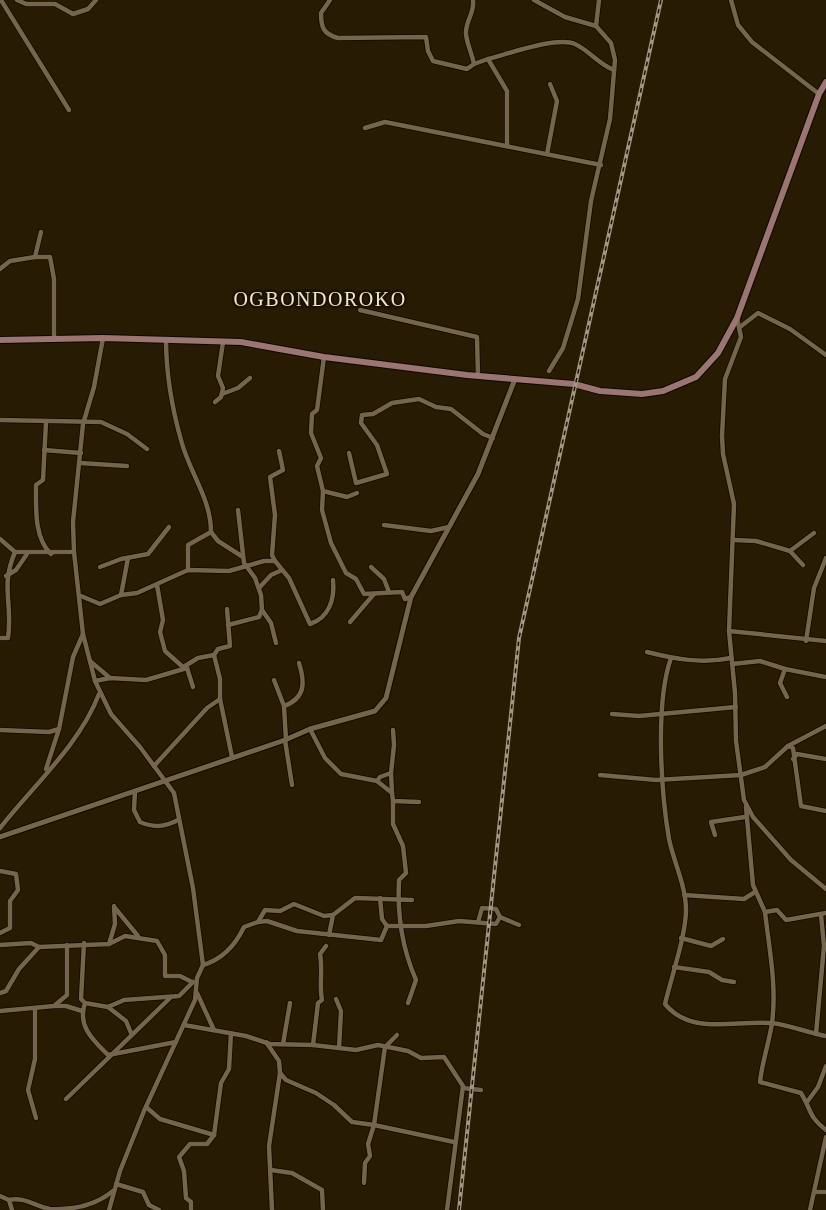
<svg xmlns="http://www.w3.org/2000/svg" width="826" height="1210" font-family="'Times New Roman',serif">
<rect width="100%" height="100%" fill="#271b03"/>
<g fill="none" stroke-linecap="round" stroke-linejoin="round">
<defs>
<g id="minor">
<path d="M1,0L69,110"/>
<path d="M17,0L26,4H55L73,14L88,9L96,0"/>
<path d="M330,0L321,13C321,27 323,34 338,38L426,37L428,51L433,61L467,69L474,64C472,54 467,44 466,34C465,21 475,13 473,0"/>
<path d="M534,0L565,17L596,26L611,43L615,60L610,119L591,201L578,299L563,348L549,371"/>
<path d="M731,0L738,25L752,42L819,94"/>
<path d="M596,26L599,0"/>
<path d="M488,59C508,54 557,36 575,44C590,51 599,65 614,70"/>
<path d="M474,64L488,59L507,91V146"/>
<path d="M365,128L385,122L601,165"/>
<path d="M547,154L557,101L550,84"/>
<path d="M35,257H50L54,279V339"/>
<path d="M0,269L10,261L35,257L41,232"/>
<path d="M360,310L477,337L478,376"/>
<path d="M737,318L741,337L725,379L722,436L723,454L734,504L729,631L735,693L736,741L744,800L753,817L791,860L826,889"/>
<path d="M740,327L758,313L790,329L826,355"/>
<path d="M103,338L94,387L83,424L73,522L74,552L83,634L95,681L111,714L140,747L174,793L193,888L203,965L197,978L195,1000L144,1111L120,1171L109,1210"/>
<path d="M166,339C166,373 172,408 181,440C189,472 211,498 211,532L188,545V570"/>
<path d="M324,357L317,410L312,414L311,433L321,458L317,466L323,491L322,510L331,543L346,573L356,579L364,594L402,592L405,599L411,597"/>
<path d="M222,394L238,388L250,378"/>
<path d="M215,402L221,397L223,388L218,376L223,342"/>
<path d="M0,420L101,422L127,434L147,449"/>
<path d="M46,422L43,480L36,485C36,508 34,538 51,554"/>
<path d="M44,450L81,453"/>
<path d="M349,453L356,483L387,474L377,445L361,423L362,415L373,414L392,403L419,399L436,407L451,409L483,434L493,438"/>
<path d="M80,463L127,466"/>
<path d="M323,491L347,497L357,493"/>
<path d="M238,510L244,563L255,578L261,595L262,610L271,623L276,643"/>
<path d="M384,525L431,531L449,527"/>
<path d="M211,532L218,541L243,557"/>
<path d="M0,539L15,552H74"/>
<path d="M734,540L756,541L790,551L803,565"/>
<path d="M790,551L814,533"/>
<path d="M275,561L289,578L310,624C329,618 335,599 333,580"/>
<path d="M100,567L121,559L148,554L169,527"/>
<path d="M371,567L384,579L389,592"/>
<path d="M6,576L16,570L27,554"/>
<path d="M157,585L163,620L160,632L165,651L184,668"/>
<path d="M259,588L271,575L282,570"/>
<path d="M121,595L128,558"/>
<path d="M81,596L100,604L121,595L137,593L188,570L229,571L264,561H275L272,555L275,515L270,477L283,470L279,451"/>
<path d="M350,622L374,594"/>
<path d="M228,625L259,617L262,610"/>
<path d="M729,631L826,641"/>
<path d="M0,638H8C13,603 0,587 15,552"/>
<path d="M806,641L814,588L826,558"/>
<path d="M647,652C675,659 702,664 731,658"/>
<path d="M214,655L218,649L230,646L227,609"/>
<path d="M671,658C655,703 661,792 669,839C674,863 686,886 686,910C686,935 671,978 665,1004C691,1036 735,1020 771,1023C790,1025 808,1033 826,1036"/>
<path d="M90,661L110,678"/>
<path d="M732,664L760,661L785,669L780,683L787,697"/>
<path d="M785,669L826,677"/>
<path d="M274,680L284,706L286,740"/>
<path d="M95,681L110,678L146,680L187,668L193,687"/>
<path d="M220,699L232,757"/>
<path d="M284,706C306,698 305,682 299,663"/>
<path d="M612,714L639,716L736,707"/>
<path d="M310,729L325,758L341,774L377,781L392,793L393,801L419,802"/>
<path d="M0,730L49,732L59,729"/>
<path d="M285,740L292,785"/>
<path d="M788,746L793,748L801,806L826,811"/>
<path d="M793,759L797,754L826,759"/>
<path d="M154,766L207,708L220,699V679L214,655L198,658L185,666L187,668"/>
<path d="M46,769L59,729L73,657L83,634"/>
<path d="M391,773L392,793"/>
<path d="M600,775L656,780L741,775L765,767L788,746L826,726"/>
<path d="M377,781L380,777L391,773L394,745L393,730"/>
<path d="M135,791L134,810L140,822C154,828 165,827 178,820"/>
<path d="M393,801V824L403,846L406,873L399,880C397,915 402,948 416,980L408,1003"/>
<path d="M746,807L753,885L765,912L777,910L786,920L826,913"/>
<path d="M0,828C34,785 80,744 99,694"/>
<path d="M715,835L711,822L745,817"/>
<path d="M0,871L16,874L18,890L10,901V928L0,933"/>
<path d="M684,895L744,899L755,892"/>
<path d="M380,898L382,919L387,926"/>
<path d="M115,908L138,936"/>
<path d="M765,912C769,948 777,986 772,1023C769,1043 762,1062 760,1082L801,1093C812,1111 808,1116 826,1130"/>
<path d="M258,922L267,921L297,931L381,940L387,926H426L459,921L496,924L500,917L519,925"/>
<path d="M478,922L482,908L496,909L500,917"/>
<path d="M329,935L333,915L355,898L412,900"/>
<path d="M681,938L711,946L723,939"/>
<path d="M84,943L81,999L85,1003C77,1026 93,1040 108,1055L176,1042"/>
<path d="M109,944L115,924L114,906"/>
<path d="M0,945L31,943L39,947"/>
<path d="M203,965C223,959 235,946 244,927L258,922L265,910L280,911L294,904L324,916L333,915"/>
<path d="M674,967L709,972L722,980L734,982"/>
<path d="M0,993L6,991L19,969L39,947L109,944L125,936L157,941L165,955V976H180L192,982"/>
<path d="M197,993L214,1030"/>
<path d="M336,999L341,1011L339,1048"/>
<path d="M85,1003L108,1007L124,1000L179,996L193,982"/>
<path d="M54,1006H66L82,1011"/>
<path d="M108,1007L126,1021L131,1033"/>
<path d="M35,1008V1059L28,1090L36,1118"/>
<path d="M0,1011L54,1006L67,995V945"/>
<path d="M184,1025L246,1036L270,1044L313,1045L356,1050L378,1045L408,1051L421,1058L444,1057L463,1086L447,1210"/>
<path d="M816,1034L824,946L821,915"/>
<path d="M397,1035L385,1047L374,1125L454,1142"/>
<path d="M266,1042L279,1061L280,1073"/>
<path d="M283,1044L290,1003"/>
<path d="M313,1045L318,1003L322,1000C319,984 323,970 320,954L326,946"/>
<path d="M463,1088L481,1090"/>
<path d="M66,1099L170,998"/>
<path d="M807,1102L818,1087L826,1066"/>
<path d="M146,1107L160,1119L214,1135L221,1083L229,1069L231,1033"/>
<path d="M271,1170L292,1173L322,1190L323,1210"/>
<path d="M116,1184L143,1192L149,1205L159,1210"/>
<path d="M816,1192H826"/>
<path d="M0,1196L9,1200"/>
<path d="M12,1210L9,1200C24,1196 36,1207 50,1209C73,1210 96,1205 113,1191"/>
<path d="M191,1210V1202L186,1198L184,1171L179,1157L190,1144H207L214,1135"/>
<path d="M272,1210L269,1146L280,1073L286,1080L316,1093L334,1105L352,1122L374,1125L368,1144L370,1156L365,1163L364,1183"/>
<path d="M810,1210L826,1137"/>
</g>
<path id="tertiary" d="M0,837L285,740L310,729L375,711L386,698L411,597L478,474L515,379"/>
<path id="secondary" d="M0,340L103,338L241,342L324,357L467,375L574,384L600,391L642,394L663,391L696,377L718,353L737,318L819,94L826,82"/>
</defs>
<use href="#minor" stroke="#100600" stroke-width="6"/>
<use href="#tertiary" stroke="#100600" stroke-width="7"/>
<use href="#secondary" stroke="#100600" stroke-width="8"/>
<use href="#minor" stroke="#73664b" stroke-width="4.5"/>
<use href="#tertiary" stroke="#73664b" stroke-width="5"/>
<use href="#secondary" stroke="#9a7572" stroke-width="6"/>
<defs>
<path id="rail" d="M459,1210L519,638L661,0"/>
</defs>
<use href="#rail" stroke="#a09683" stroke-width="4"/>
<use href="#rail" stroke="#1d1200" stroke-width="1.5" stroke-dasharray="4.5" stroke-linecap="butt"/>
</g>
<g text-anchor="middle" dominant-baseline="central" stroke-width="5" stroke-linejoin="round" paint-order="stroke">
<g font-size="20" letter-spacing="1.5" fill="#efe7d8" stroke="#1d1200">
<text x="320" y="299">OGBONDOROKO</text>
</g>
</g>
</svg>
